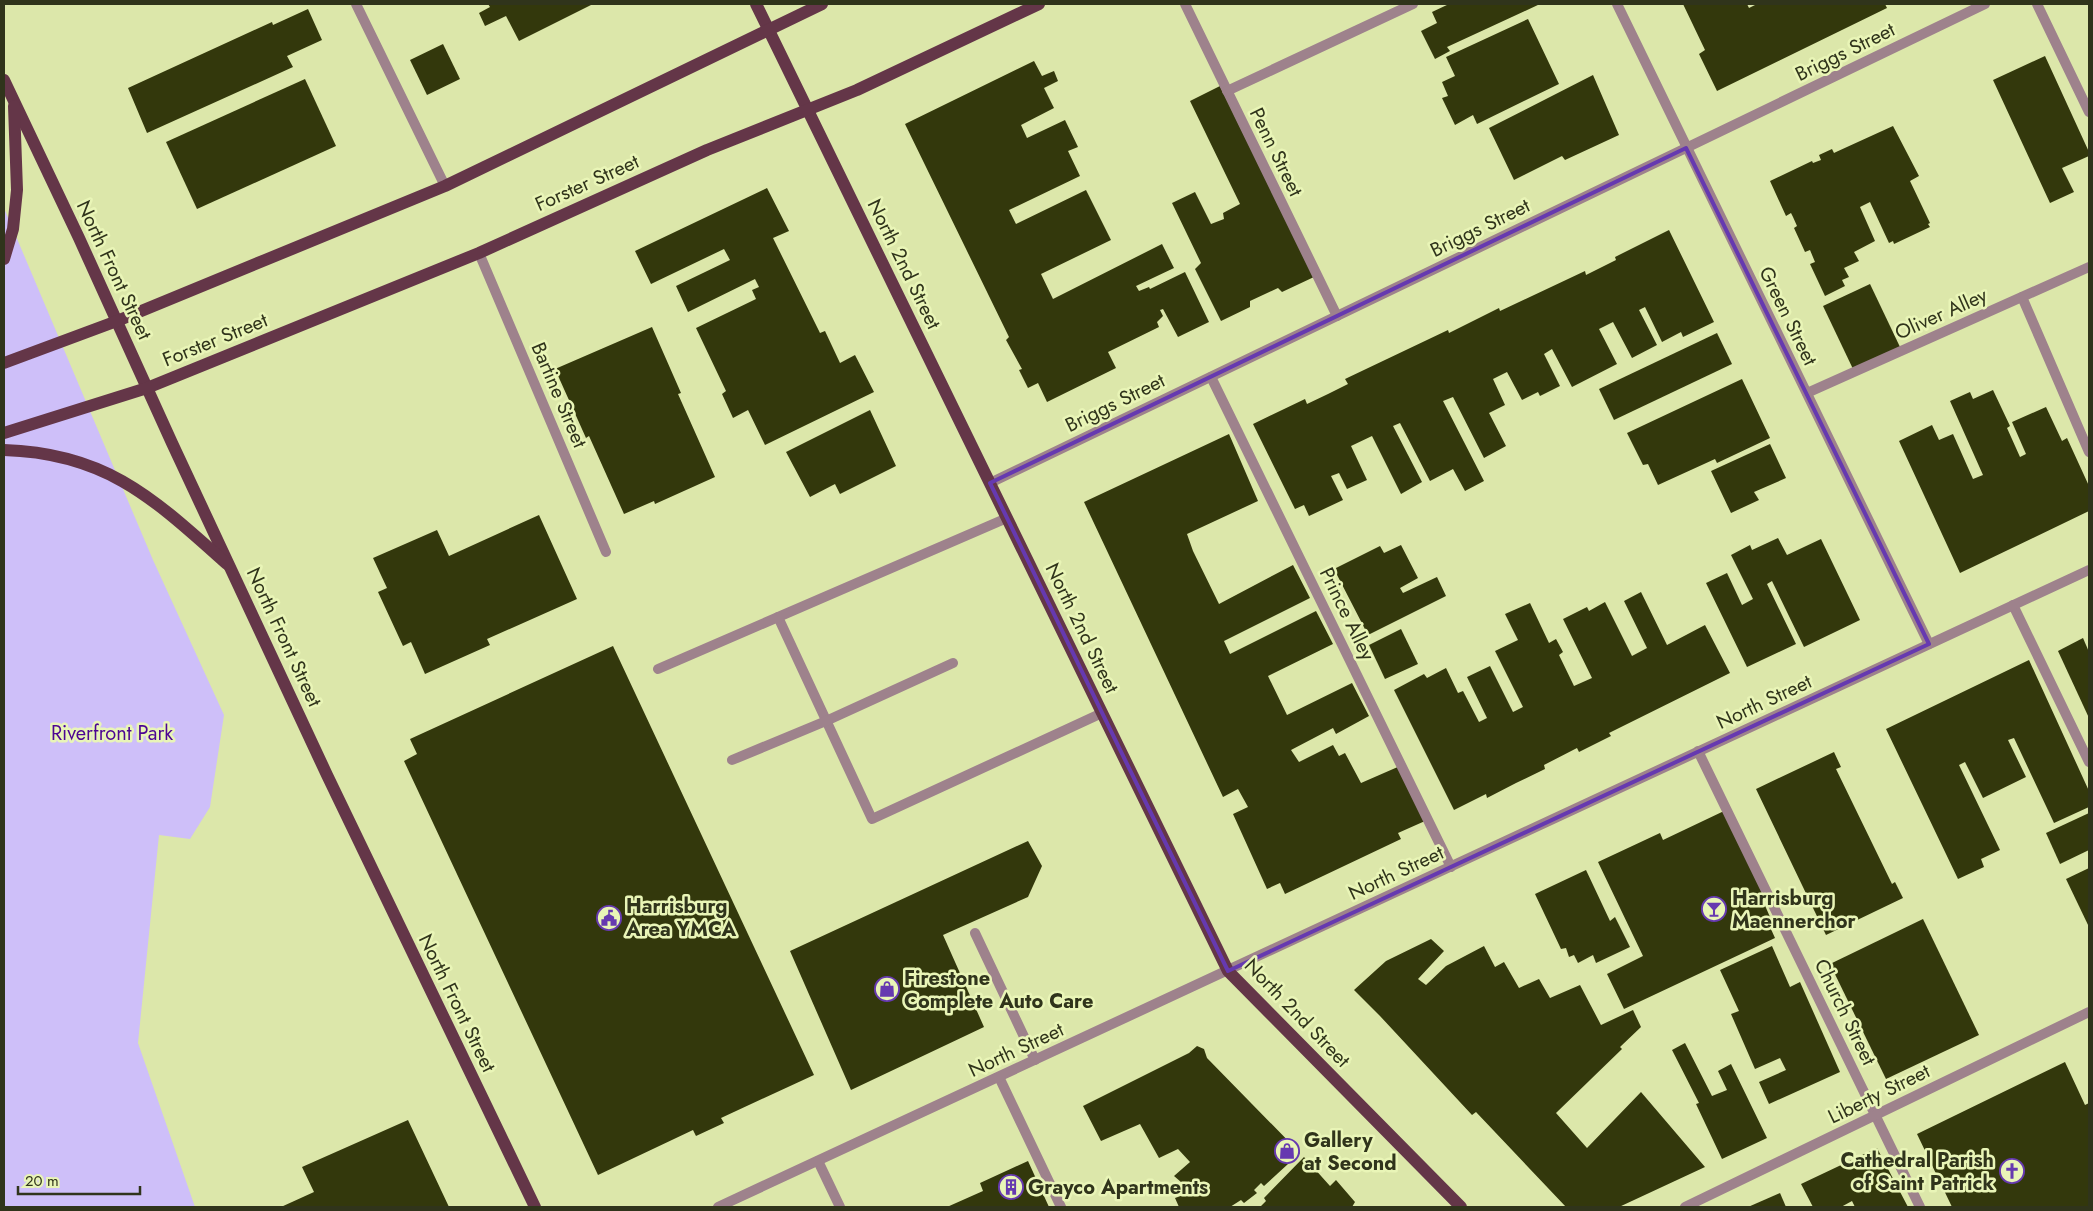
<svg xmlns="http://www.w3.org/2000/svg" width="2093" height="1211" font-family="Jost,sans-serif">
<rect width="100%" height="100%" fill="#dce7aa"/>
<path fill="#cebff9" d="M4,208L153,560L224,715L210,807L190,839L159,835L138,1043L195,1207H4Z"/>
<g fill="#33380c">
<path d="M488,4H593L519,41L506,16L485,26L479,13L490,7Z"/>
<path d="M1449,4H1540L1447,47L1450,51L1435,59L1421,31L1437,23L1432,12Z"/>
<path d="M1683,4H1747L1749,8L1757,4H1885L1887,8L1717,91L1699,54L1705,50Z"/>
<path d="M308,9L322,40L287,56L293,67L147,133L128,88L272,22L273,25Z"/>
<path d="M1528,19L1559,84L1477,124L1473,115L1455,125L1442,98L1448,96L1442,82L1455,76L1446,57Z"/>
<path d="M443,44L460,79L427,95L410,60Z"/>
<path d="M2045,56L2089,152V156L2062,168L2074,192L2050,203L1993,80Z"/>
<path d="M1034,61L1042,76L1054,71L1058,81L1044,88L1054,108L1021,125L1027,138L1065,120L1078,147L1068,151L1080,176L1009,210L1016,224L1086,190L1111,240L1041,274L1053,299L1162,244L1174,268L1136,286L1139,291L1149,287L1150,289L1185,272L1209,322L1178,337L1163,309L1160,310L1163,316L1157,322L1159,327L1108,352L1116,368L1047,402L1038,383L1028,388L1019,370L1022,369L1006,340L1009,337L905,124Z"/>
<path d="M1593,75L1619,135L1565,160L1562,156L1514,180L1489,128Z"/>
<path d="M305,79L336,146L197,209L166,142Z"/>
<path d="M1220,86L1314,277L1282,292L1278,288L1250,301V307L1221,321L1195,269L1201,263L1172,203L1195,192L1211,224L1224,219L1223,213L1240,204L1190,101Z"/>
<path d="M1893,126L1919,176L1910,181L1930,223L1928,224L1930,227L1894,244L1893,241L1889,243L1870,202L1860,207L1875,241L1854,252L1859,261L1844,268L1849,277L1842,280L1845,286L1825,296L1810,264L1815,262L1810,250L1805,252L1794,228L1797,226L1793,217L1791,213L1786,216L1770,181L1812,161L1813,163L1821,160L1819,155L1832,149L1834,153L1836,152Z"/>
<path d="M767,188L789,231L773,238L820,333L825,331L840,363L855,355L874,392L765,445L748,410L733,418L722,394L726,391L696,328L756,299L752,290L759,287L755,279L688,312L676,286L730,260L724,249L651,284L635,251Z"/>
<path d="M1669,230L1714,322L1683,337L1681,332L1662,342L1645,307L1639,310L1657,345L1632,358L1613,322L1599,329L1617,364L1572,387L1552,349L1544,354L1560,386L1540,396L1538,392L1522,400L1507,372L1493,379L1505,405L1489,413L1506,446L1484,458L1453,397L1443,401L1484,481L1465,491L1453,469L1430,481L1400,423L1393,426L1422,482L1401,494L1372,436L1351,446L1367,480L1347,489L1339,473L1331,476L1343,500L1309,516L1304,505L1295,509L1253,424L1305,399L1307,404L1328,394L1348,384L1345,379L1448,330L1449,333L1499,308L1500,311L1585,271L1586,275L1616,260L1615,257Z"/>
<path d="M1870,284L1900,347L1853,369L1823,306Z"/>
<path d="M652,327L681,393L678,394L715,477L655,504L654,501L624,514L589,436L586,438L555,369Z"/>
<path d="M1717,333L1732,364L1614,420L1599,389Z"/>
<path d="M1742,379L1770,438L1717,463L1715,459L1658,485L1648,464L1643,465L1627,433Z"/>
<path d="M1993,390L2010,426L2007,428L2020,457L2026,454L2012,422L2046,407L2062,441L2067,438L2089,486V511L1960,573L1899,441L1932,425L1939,440L1953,434L1973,479L1983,475L1950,401L1970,392L1973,399Z"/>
<path d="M870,410L896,466L840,494L835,484L810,497L786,452Z"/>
<path d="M1229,434L1258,501L1187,534L1193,551L1219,604L1293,565L1310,598L1224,641L1230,654L1316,611L1333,644L1268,676L1287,715L1352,683L1369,716L1336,734L1333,728L1291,750L1299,762L1333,745L1339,756L1345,753L1361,783L1400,766L1425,821L1398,833L1401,839L1285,894L1280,883L1267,889L1233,814L1248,807L1238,789L1223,797L1084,502Z"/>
<path d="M1770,444L1786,478L1754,492L1759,500L1731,513L1711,471Z"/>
<path d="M539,515L577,599L487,639L490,645L425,674L411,642L403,646L378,592L387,588L373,558L437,530L449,556Z"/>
<path d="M1778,538L1787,555L1821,539L1860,620L1804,647L1772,581L1767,584L1796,644L1747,667L1706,583L1727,573L1742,605L1753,599L1731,555L1750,545L1752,550Z"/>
<path d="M1401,545L1418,578L1400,588L1403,593L1437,577L1446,596L1368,635L1334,569L1380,546L1384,553Z"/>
<path d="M1641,592L1667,645L1705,625L1730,673L1609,733L1611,736L1579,752L1577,748L1544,765L1545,769L1516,783L1487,798L1486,794L1454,810L1394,690L1424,674L1427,678L1446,668L1458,693L1463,691L1479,722L1487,718L1467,677L1490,666L1513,712L1523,707L1495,651L1518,640L1505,614L1530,603L1549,643L1556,639L1563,652L1559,655L1574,686L1592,678L1563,619L1587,607L1589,611L1605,602L1632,656L1647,648L1624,601Z"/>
<path d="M1401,629L1418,664L1385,679L1369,645Z"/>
<path d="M2083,638L2089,652V718L2058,651Z"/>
<path d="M613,646L814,1075L721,1118L724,1123L696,1136L693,1130L598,1175L404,761L417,754L410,739Z"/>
<path d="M2029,660L2089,791V807L2054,823L2014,738L2008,740L2026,777L1983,798L1965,762L1959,765L2000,850L1981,859L1984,867L1958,879L1886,729Z"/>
<path d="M1834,752L1841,767L1836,769L1892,884L1895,882L1903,898L1826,935L1756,789Z"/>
<path d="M1724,811L1766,899L1763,901L1770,917L1766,918L1775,938L1624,1009L1607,974L1643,956L1598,862L1660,833L1663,840Z"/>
<path d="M2089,813V850L2060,864L2046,833Z"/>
<path d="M1028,841L1042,866L1028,897L943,935L984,1027L851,1090L790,951Z"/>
<path d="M2089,868V927L2066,879Z"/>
<path d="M1586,870L1610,921L1615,917L1630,947L1596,963L1593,955L1578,963L1574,955L1569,957L1566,948L1561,949L1535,894Z"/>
<path d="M1923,919L1979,1035L1886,1079L1830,964Z"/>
<path d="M1431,939L1444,951L1418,979L1426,985L1446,966L1484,946L1495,967L1504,962L1519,988L1539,979L1550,998L1580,985L1601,1025L1633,1010L1641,1027L1620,1047L1622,1049L1556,1113L1587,1148L1641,1092L1705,1167L1619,1207H1566L1476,1112L1472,1115L1380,1016L1354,990L1386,961Z"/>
<path d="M1772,946L1790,987L1800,982L1840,1072L1769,1104L1759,1082L1786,1070L1780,1058L1755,1069L1731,1014L1739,1011L1720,970Z"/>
<path d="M1685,1043L1712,1096L1727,1090L1718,1071L1731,1064L1767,1138L1722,1159L1696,1104L1699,1103L1672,1050Z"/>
<path d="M1197,1046L1204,1049L1207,1058L1300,1153L1264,1186L1261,1183L1254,1190L1257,1193L1244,1203L1241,1200L1230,1207H1179L1175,1198L1189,1193L1188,1188L1174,1176L1190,1162L1178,1149L1159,1158L1140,1124L1101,1141L1083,1106L1189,1053Z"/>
<path d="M2065,1062L2085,1105L2089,1103V1207H1952L1917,1134Z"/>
<path d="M408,1120L449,1207H281L314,1192L302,1167Z"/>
<path d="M1877,1148L1908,1207H1855L1852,1201L1841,1207H1813L1801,1184Z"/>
<path d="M1304,1157L1330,1186L1336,1180L1355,1202L1352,1207H1260L1266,1201L1264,1198Z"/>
<path d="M1028,1161L1049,1207H947L983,1191L980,1183Z"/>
<path d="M1780,1193L1786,1207H1748Z"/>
</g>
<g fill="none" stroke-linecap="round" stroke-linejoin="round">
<g stroke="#9e828c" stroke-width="10">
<path d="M356,4L445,186"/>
<path d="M1185,4L1337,316"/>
<path d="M1227,91L1413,4"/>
<path d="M479,253L606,552"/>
<path d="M2022,297L2089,452"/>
<path d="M1211,377L1451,867"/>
<path d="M1807,393L2089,267"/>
<path d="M778,617L872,819L1102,713"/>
<path d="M658,669L1007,518"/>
<path d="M732,760L826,721L953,663"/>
<path d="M975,933L1035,1060"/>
</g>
<g stroke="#9e828c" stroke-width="10">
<path d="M1617,4L1929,644"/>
<path d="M2037,4L2089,112"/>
<path d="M990,483L1985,4"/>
<path d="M2013,605L2089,762"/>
<path d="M1698,751L1920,1207"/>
<path d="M999,1077L1061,1207"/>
<path d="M818,1161L840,1207"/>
<path d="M1685,1207L2089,1012"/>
</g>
<path stroke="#9e828c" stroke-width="10" d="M718,1207L2089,570"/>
<g stroke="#643648" stroke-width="12">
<path d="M756,4L1228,971L1461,1207"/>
<path d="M4,80L79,238L172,443L327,775L535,1207"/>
<path d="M4,259L13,229L17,190L14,106"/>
<path d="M4,363L117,321L445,186L822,4"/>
<path d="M4,433L147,388L479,253L707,150L857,90L1039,4"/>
<path d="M4,450C107,453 154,499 227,564"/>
</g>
</g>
<path fill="none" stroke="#6639b0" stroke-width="4" stroke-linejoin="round" d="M1686,148L1929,644L1228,971L990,483Z"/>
<defs>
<symbol id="bar-ring" viewBox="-11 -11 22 22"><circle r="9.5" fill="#e9f5b7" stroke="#6639b0" stroke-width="1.5"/><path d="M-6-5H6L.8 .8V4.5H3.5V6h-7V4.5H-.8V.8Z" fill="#6639b0"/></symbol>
<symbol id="civic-ring" viewBox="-11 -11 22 22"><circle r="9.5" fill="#e9f5b7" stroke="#6639b0" stroke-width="1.5"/><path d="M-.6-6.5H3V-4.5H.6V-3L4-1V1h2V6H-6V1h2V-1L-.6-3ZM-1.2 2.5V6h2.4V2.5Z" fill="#6639b0"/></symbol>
<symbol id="shop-ring" viewBox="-11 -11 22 22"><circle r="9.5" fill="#e9f5b7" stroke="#6639b0" stroke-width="1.5"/><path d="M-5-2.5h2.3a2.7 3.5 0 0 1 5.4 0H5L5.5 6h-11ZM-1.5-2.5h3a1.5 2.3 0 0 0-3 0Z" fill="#6639b0"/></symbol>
<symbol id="church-ring" viewBox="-11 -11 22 22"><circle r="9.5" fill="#e9f5b7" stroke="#6639b0" stroke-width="1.5"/><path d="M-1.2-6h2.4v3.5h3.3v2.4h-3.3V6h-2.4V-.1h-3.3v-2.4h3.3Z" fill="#6639b0"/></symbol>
<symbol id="building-ring" viewBox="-11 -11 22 22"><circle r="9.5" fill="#e9f5b7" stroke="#6639b0" stroke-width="1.5"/><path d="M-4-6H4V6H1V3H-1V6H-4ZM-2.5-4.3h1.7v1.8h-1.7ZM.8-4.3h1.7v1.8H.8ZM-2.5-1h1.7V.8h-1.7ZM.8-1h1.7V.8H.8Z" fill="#6639b0"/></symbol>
</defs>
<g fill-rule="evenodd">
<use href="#bar-ring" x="1700" y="895" width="28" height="28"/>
<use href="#civic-ring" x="595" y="904" width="28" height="28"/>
<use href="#shop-ring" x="873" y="975" width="28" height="28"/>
<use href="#shop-ring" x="1273" y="1137" width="28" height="28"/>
<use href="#church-ring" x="1998" y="1157" width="28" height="28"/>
<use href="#building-ring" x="997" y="1173" width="28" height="28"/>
</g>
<g text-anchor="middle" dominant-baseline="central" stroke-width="5" stroke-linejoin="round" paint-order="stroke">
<g font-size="20" fill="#30341b" stroke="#e9f5b7">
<text transform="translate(1845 52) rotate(-26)">Briggs Street</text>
<text transform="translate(1276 152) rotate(64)">Penn Street</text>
<text transform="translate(587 183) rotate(-24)">Forster Street</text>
<text transform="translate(1480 228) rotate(-26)">Briggs Street</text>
<text transform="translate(904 264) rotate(64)">North 2nd Street</text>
<text transform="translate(114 270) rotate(65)">North Front Street</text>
<text transform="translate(1941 314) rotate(-24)">Oliver Alley</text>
<text transform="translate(1788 316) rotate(64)">Green Street</text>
<text transform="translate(215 340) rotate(-22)">Forster Street</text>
<text transform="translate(559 395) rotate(67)">Bartine Street</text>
<text transform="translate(1115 403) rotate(-26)">Briggs Street</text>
<text transform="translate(1347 614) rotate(64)">Prince Alley</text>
<text transform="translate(1082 628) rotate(64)">North 2nd Street</text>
<text transform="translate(284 637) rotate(65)">North Front Street</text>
<text transform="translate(1764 702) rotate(-25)">North Street</text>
<text transform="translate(1396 873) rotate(-25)">North Street</text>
<text transform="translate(457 1003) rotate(64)">North Front Street</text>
<text transform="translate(1845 1012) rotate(64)">Church Street</text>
<text transform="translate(1297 1013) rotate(46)">North 2nd Street</text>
<text transform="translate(1016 1050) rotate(-25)">North Street</text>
<text transform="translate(1879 1094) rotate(-26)">Liberty Street</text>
</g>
<g font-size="20" fill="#4c0593" stroke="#e9f5b7">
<text x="112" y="733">Riverfront Park</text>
</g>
<g font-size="20" font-weight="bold" fill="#30341b" stroke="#e9f5b7" text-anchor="start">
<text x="1732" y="898">Harrisburg<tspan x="1732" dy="23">Maennerchor</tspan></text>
<text x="626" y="906">Harrisburg<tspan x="626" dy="23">Area YMCA</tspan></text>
<text x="904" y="978">Firestone<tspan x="904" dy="23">Complete Auto Care</tspan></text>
<text x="1304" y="1140">Gallery<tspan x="1304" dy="23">at Second</tspan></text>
<text x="1994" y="1160" text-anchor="end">Cathedral Parish<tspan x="1994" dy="23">of Saint Patrick</tspan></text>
<text x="1028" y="1187">Grayco Apartments</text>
</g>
</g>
<rect width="2093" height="1211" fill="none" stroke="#30341b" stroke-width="10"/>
<path d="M18 1186v8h122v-8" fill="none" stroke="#30341b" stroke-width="2.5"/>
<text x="25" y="1186" font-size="15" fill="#30341b" stroke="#e9f5b7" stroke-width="4" paint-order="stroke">20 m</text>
</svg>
